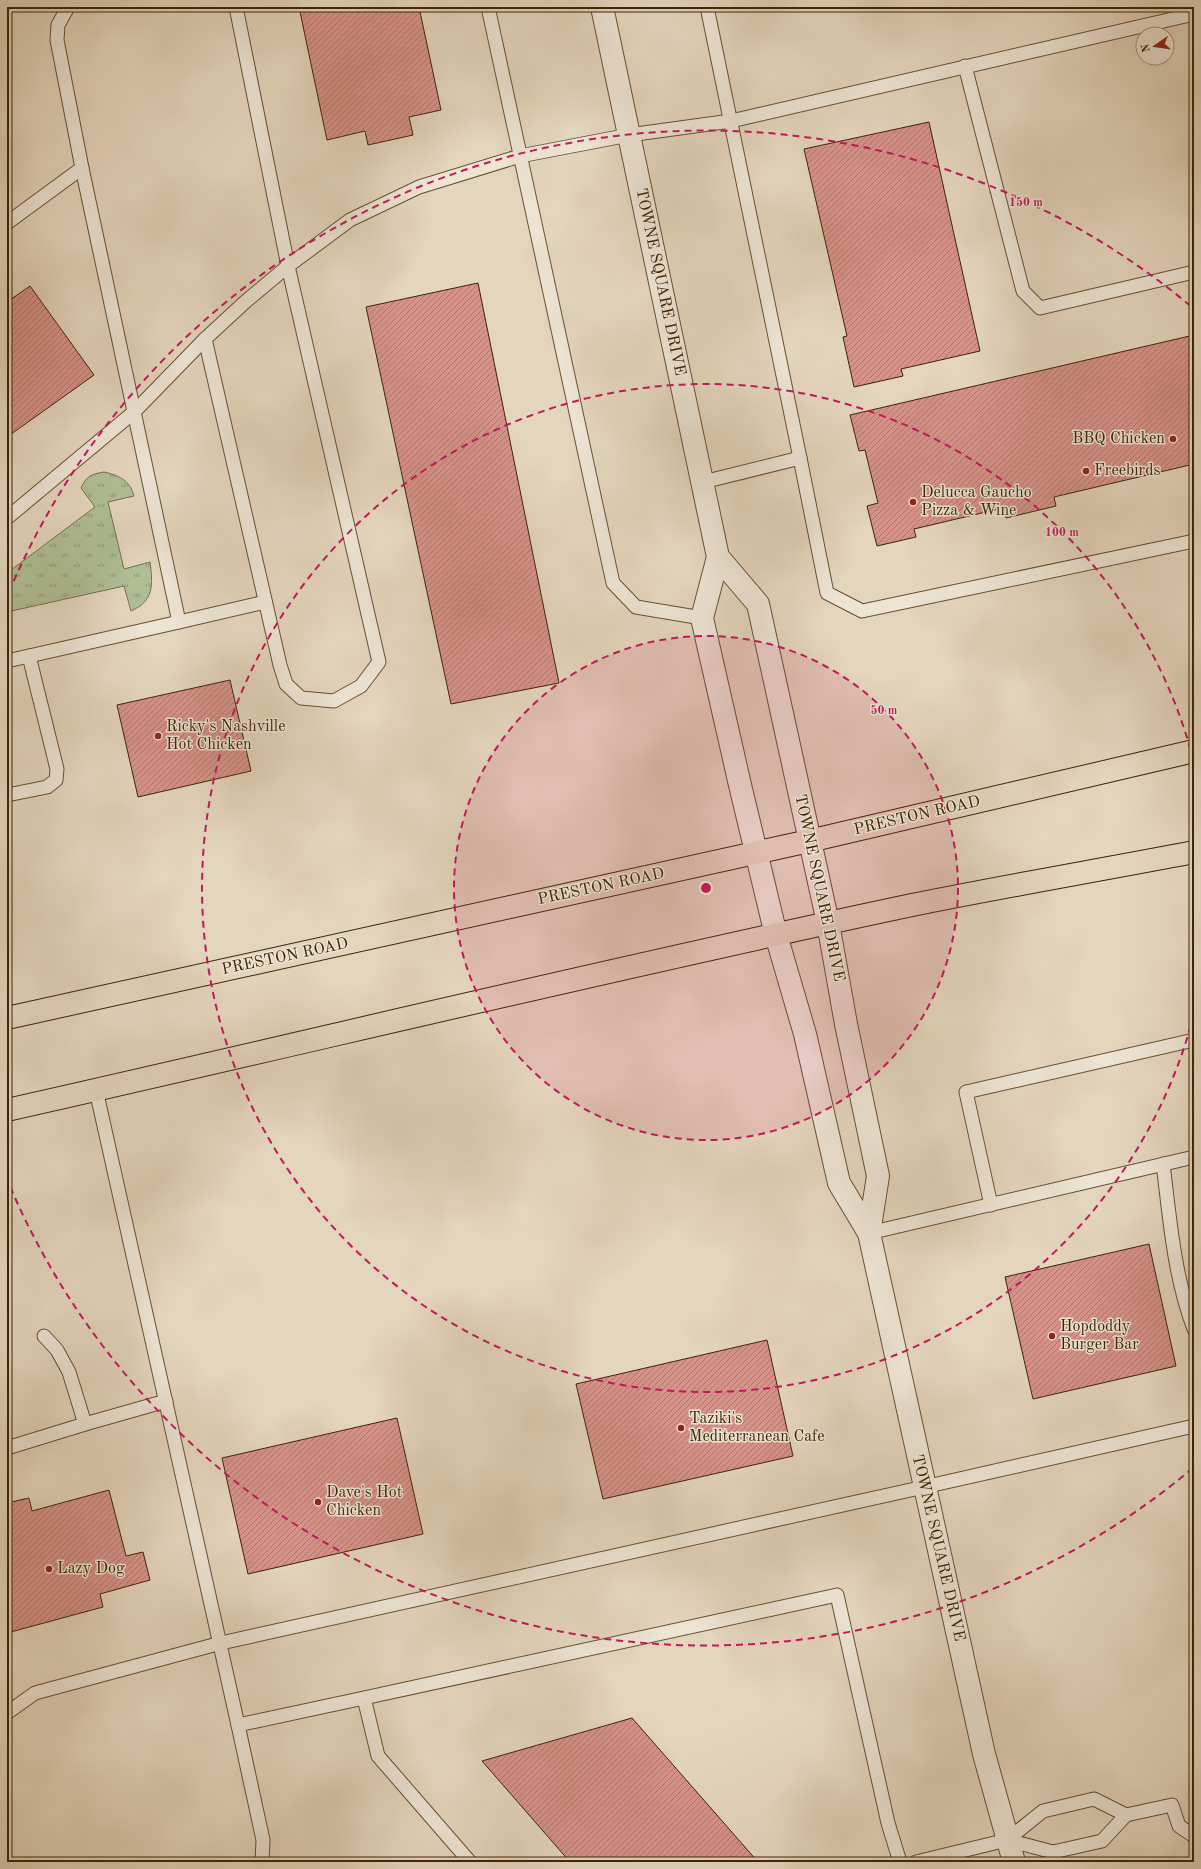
<svg xmlns="http://www.w3.org/2000/svg" width="1201" height="1869" font-family="'Old Standard TT',serif">
<defs>
<pattern id="grass-tufts" width="24" height="20" patternUnits="userSpaceOnUse"><rect width="24" height="20" fill="#afbe95"/><path d="M3 7l-1-3M5 7V3M7 7l1-3M15 17l-1-3M17 17v-4M19 17l1-3" fill="none" stroke="#909a78"/></pattern>
<pattern id="building-hatch" width="6" height="6" patternUnits="userSpaceOnUse"><rect width="6" height="6" fill="#d6938a"/><path d="M-1 1l2-2M0 6l6-6M5 7l2-2" fill="none" stroke="#af786f"/></pattern>
</defs>
<rect width="100%" height="100%" fill="#e4d5bd"/>
<filter id="stains"><feTurbulence type="fractalNoise" baseFrequency=".005" numOctaves="4"/><feColorMatrix values="0 0 0 0 .2 0 0 0 0 .09 0 0 0 0 .02 0 0 0 .5 -.17"/></filter>
<radialGradient id="worn" r=".72"><stop offset=".6" stop-color="#630" stop-opacity="0"/><stop offset="1" stop-color="#630" stop-opacity=".3"/></radialGradient>
<path fill="url(#grass-tufts)" stroke="#76714d" d="M104,472C118,475 130,480 134,496L108,502L124,569L150,562C153,585 154,601 131,611L124,586L7,612V573L95,507L81,488C86,476 92,474 104,472Z"/>
<g fill="url(#building-hatch)" stroke="#3e2405">
<path d="M299,7H419L441,110L409,117L413,135L368,145L365,131L327,140Z"/>
<path d="M929,122L980,351L901,369L903,376L854,387L843,337L847,336L804,149Z"/>
<path d="M478,283L559,683L451,704L366,307Z"/>
<path d="M30,286L94,375L7,437V302Z"/>
<path d="M1194,335V464L1054,497L1056,506L1006,518L1003,508L914,529L916,537L877,546L867,506L878,503L865,450L859,451L850,415Z"/>
<path d="M230,680L251,771L138,797L117,705Z"/>
<path d="M1149,1244L1176,1366L1033,1399L1005,1277Z"/>
<path d="M767,1340L793,1456L603,1499L576,1384Z"/>
<path d="M397,1418L423,1534L248,1574L222,1458Z"/>
<path d="M109,1490L126,1556L143,1552L150,1580L100,1594L103,1607L7,1633V1503L29,1498L32,1511Z"/>
<path d="M632,1718L758,1862H570L482,1761Z"/>
</g>
<g fill="none" stroke-linecap="round" stroke-linejoin="round">
<defs>
<g id="lane">
<path d="M488,7L613,583L636,607L702,618"/>
<path d="M707,7L800,458"/>
<path d="M965,66L1023,291L1040,308L1194,272"/>
<path d="M7,223L82,168"/>
<path d="M205,339L280,665L286,684L301,698L334,701L361,686L379,662L288,266L236,7"/>
<path d="M703,482L800,458L827,593L862,611L1194,541"/>
<path d="M7,518L134,412L205,339L245,302L288,266L350,220L419,187L520,156L629,135L731,121L1194,14"/>
<path d="M179,622L265,602"/>
<path d="M7,661L179,622L82,168L57,40L58,25L68,7"/>
<path d="M7,795L47,787L56,780L57,769L29,656"/>
<path d="M96,1090L238,1725L263,1840L262,1862"/>
<path d="M1163,1164C1170,1220 1174,1276 1194,1329"/>
<path d="M991,1205L966,1092L1194,1040"/>
<path d="M869,1233L1194,1157"/>
<path d="M44,1336L57,1350L69,1372L85,1424L166,1401"/>
<path d="M7,1448L85,1424"/>
<path d="M7,1713L35,1693L221,1643L924,1487L1194,1426"/>
<path d="M238,1725L364,1698"/>
<path d="M1007,1840L1053,1852L1102,1841L1126,1815L1172,1805L1179,1826L1194,1836"/>
<path d="M470,1862L378,1756L364,1698L837,1595L888,1823L900,1862"/>
<path d="M916,1862L1007,1840L1043,1811L1094,1799L1126,1815"/>
</g>
<g id="street">
<path d="M602,7L718,557L702,618L740,785L776,935L805,1034L839,1183L869,1233L984,1754L1014,1862"/>
<path d="M718,557L758,604L828,923L846,1024L878,1176L869,1233"/>
</g>
<g id="primary">
<path d="M7,1018L809,841L1194,751"/>
<path d="M7,1110C309,1042 609,969 912,905C1006,886 1100,870 1194,852"/>
</g>
</defs>
<use href="#lane" stroke="#685033" stroke-width="15"/>
<use href="#street" stroke="#685033" stroke-width="24"/>
<use href="#primary" stroke="#3e2405" stroke-width="24"/>
<use href="#lane" stroke="#ede4d4" stroke-width="13"/>
<use href="#street" stroke="#ede4d4" stroke-width="22"/>
<use href="#primary" stroke="#e4d5bd" stroke-width="22"/>
</g>
<circle cx="706" cy="888" r="252" fill="#c2185b" fill-opacity=".12"/>
<g fill="none" stroke="#c2185b" stroke-width="2" stroke-dasharray="7 5">
<circle cx="706" cy="888" r="252"/>
<path d="M1194 1014A504 504 0 1 1 1194 762"/>
<path d="M1193 1468A757 757 0 0 1 9 1184M9 592A757 757 0 0 1 1193 308"/>
</g>
<g fill="#8f2418" stroke="#ede4d4" stroke-width="1.5">
<circle cx="1173" cy="439" r="4"/>
<circle cx="1086" cy="471" r="4"/>
<circle cx="913" cy="502" r="4"/>
<circle cx="158" cy="736" r="4"/>
<circle cx="1052" cy="1336" r="4"/>
<circle cx="681" cy="1428" r="4"/>
<circle cx="318" cy="1502" r="4"/>
<circle cx="49" cy="1569" r="4"/>
</g>
<g text-anchor="middle" dominant-baseline="central" stroke-width="3" stroke-linejoin="round" paint-order="stroke">
<g font-size="16" fill="#3e2405" stroke="#ede4d4">
<text transform="translate(660 282) rotate(78)">TOWNE SQUARE DRIVE</text>
<text transform="translate(917 816) rotate(-13)">PRESTON ROAD</text>
<text transform="translate(601 887) rotate(-12)">PRESTON ROAD</text>
<text transform="translate(819 888) rotate(78)">TOWNE SQUARE DRIVE</text>
<text transform="translate(285 957) rotate(-12)">PRESTON ROAD</text>
<text transform="translate(938 1548) rotate(77)">TOWNE SQUARE DRIVE</text>
</g>
<g font-size="16" fill="#3e2405" stroke="#ede4d4" text-anchor="start">
<text x="1165" y="439" text-anchor="end">BBQ Chicken</text>
<text x="1094" y="471">Freebirds</text>
<text x="921" y="493">Delucca Gaucho<tspan x="921" dy="18">Pizza &amp; Wine</tspan></text>
<text x="166" y="727">Ricky's Nashville<tspan x="166" dy="18">Hot Chicken</tspan></text>
<text x="1060" y="1327">Hopdoddy<tspan x="1060" dy="18">Burger Bar</tspan></text>
<text x="689" y="1419">Taziki's<tspan x="689" dy="18">Mediterranean Cafe</tspan></text>
<text x="326" y="1493">Dave's Hot<tspan x="326" dy="18">Chicken</tspan></text>
<text x="57" y="1569">Lazy Dog</text>
</g>
</g>
<circle cx="706" cy="888" r="6" fill="#c2185b" stroke="#ede4d4" stroke-width="2"/>
<g font-size="12" text-anchor="middle" font-weight="bold" fill="#c2185b" stroke="#ede4d4" stroke-width="3" stroke-linejoin="round" paint-order="stroke">
<text x="1026" y="206">150 m</text>
<text x="1062" y="536">100 m</text>
<text x="884" y="714">50 m</text>
</g>
<rect width="1201" height="1869" fill="none" stroke="#e4d5bd" stroke-width="24"/>
<rect x="8" y="8" width="1185" height="1853" fill="none" stroke="#3e2405" stroke-width="2"/>
<rect x="12" y="12" width="1177" height="1845" fill="none" stroke="#3e2405"/>
<g transform="translate(1155 46) rotate(257)"><circle r="19" fill="#ede4d4" stroke="#a79781"/>
<path d="M0-3L7 15L0 10L-7 15Z" fill="#8f2418"/>
<text y="-6" font-size="11" font-weight="bold" text-anchor="middle" fill="#3e2405">N</text>
</g>
<rect width="100%" height="100%" filter="url(#stains)"/>
<rect width="100%" height="100%" fill="url(#worn)"/>
</svg>
